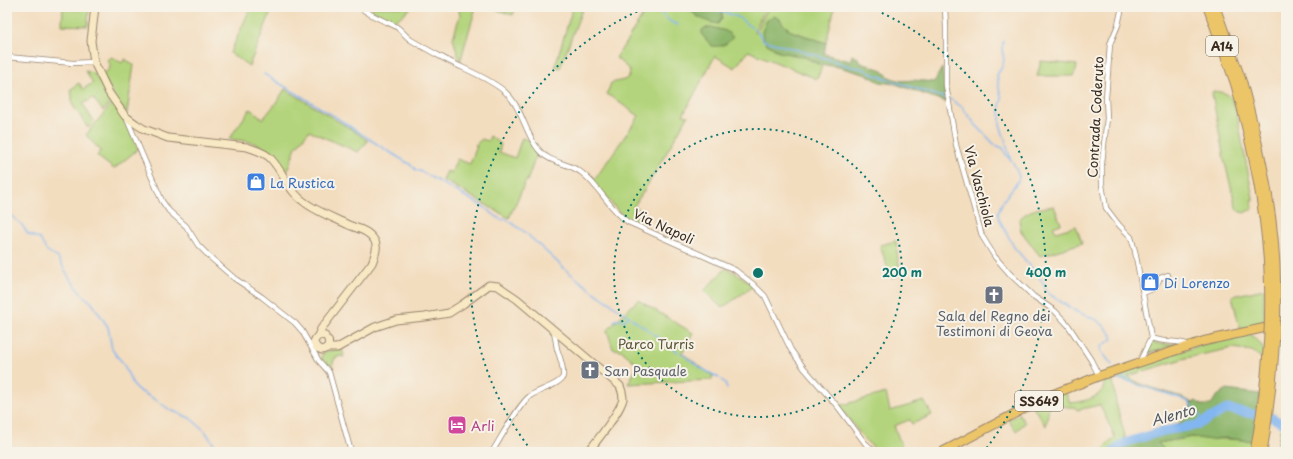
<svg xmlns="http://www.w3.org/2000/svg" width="1293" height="459" font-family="'Playpen Sans',sans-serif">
<rect width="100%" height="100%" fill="#f7f3e8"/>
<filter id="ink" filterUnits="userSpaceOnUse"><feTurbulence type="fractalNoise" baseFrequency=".025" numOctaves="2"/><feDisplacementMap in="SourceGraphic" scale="8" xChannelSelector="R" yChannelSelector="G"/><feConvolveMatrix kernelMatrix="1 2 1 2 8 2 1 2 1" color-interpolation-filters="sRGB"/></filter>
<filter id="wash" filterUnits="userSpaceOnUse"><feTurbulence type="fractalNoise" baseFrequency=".012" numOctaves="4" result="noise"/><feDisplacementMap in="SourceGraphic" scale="16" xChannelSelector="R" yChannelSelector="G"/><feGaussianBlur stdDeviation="0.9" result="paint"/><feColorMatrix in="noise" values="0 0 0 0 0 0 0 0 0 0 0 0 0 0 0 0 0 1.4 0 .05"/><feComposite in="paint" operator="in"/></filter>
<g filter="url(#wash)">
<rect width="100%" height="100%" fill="#f3ddbf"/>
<g fill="#b3d47c" stroke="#777f4d">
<path d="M63,7H89L88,26L62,25Z"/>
<path d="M251,7H273L249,66L230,53Z"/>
<path d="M374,7H412L394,22L371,10Z"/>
<path d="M458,7H476L460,62L453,38L460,15Z"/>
<path d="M487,7H516L513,15Z"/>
<path d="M573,7H583L560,68L555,66Z"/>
<path d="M648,7L652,10L657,7H686L698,17L722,18V7H766L754,32L756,33L768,7H835L826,43L791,31L783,24L766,43L779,52L796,54L805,57L818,64H823L817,79L748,51L735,68L715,56L683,115L688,116L685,121L647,186L634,206L641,211L632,223L624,218L593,182L639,116L607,94L611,83L624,80L629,77L630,70L616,58Z"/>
<path d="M112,57L122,63L125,59L134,65L127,113L117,102L102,74L110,69L109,67L111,65L107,60Z"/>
<path d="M1041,61L1077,65L1076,71L1073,76H1037Z"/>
<path d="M85,71L94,73L111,101L103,111L93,98L83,104L94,122L88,128L72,104V96L70,90L79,83L83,89L93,83Z"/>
<path d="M285,89L356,132L368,141L358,152L309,131L296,147L286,174C268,147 262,142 229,139L250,109L263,119L276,103Z"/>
<path d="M1213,91C1230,93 1231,95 1236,110L1253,198L1252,209L1244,213L1238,211L1236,207L1224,159L1212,93Z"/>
<path d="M112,103L125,118L138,149L114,169L97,156L101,150L95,145L86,135Z"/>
<path d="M490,136L501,144L499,152L515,158L522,138L529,140L539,153C533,160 531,172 527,181H526L509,218L443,180L447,171L451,173L457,159L470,164L477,146L475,145L482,139L488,141Z"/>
<path d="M1054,206L1061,224L1053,227L1056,232L1076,226L1082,243L1040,256L1021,231L1019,220C1027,209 1041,208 1054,206Z"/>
<path d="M896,241L898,260L902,275L891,278L880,245Z"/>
<path d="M726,268L742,277L754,286L722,308L704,291Z"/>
<path d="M1264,289V324L1240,329L1232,296Z"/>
<path d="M638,300L693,333L682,353L713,376L711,380L628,384L638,365L621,350L613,349L607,330Z"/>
<path d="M1250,334L1260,343L1264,350L1263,363L1261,364L1263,359L1252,351L1233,348L1186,358L1128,376C1142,388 1162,390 1179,396C1184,398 1189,401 1193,403H1192L1177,396L1143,386L1131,381L1107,376L1119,372L1124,376L1120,371L1201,345Z"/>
<path d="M1152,342L1159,344H1177L1146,354Z"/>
<path d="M342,348L344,357L340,356L335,358L332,365L334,368L329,371C314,351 323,352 342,348Z"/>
<path d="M1105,377L1113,380L1116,403L1125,436L1124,442L1111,452H1102L1104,448L1115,437L1100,405L1077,410L1075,407C1067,408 1053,405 1048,398L1065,391L1070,403C1082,402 1103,398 1104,384L1100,378Z"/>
<path d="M886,393L890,411L924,401L932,415L912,424L910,420H909L894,426L904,452H879L865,440L839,406Z"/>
<path d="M1045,400L1049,407L1046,426L1033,407Z"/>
<path d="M1019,414L1025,423L1016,431L1008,420Z"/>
<path d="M1192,437C1212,440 1232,438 1253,441L1250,452H1167L1157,443Z"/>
</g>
<g fill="#8eb66c" stroke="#647045">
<path d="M686,7H722V18L718,24C705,22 696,16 686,7Z"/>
<path d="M774,16L780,19L783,24L791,31L826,43L824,54L850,61L852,55L858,58L861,63L882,70L889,77L894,79L903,81L913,80L934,82L942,68L946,102L896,84L880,82L867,75L839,67L818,64L805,57L779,52L766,43L763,38L762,32L767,20Z"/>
<path d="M711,27L726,31L733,37C726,45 722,47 712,46L702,35V30L705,28Z"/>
<path d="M1225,390L1260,394L1253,441L1222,438L1210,440L1192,437L1158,443L1167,452H1115L1123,446L1124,440L1132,437L1175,426L1189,415L1191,404L1196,401L1201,405H1211L1215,398Z"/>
<path d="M1285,398H1286V452L1277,450Z"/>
</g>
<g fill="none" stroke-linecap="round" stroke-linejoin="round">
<g stroke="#82b6f0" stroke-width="1.5">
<path d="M654,7L671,22L678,25"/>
<path d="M709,7L738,17L755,30"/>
<path d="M757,31L763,40L825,58L851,67L861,68L878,76L945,98"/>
<path d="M1003,41L1002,49L1004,60L1002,67L997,75L999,89L1002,99L1000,106V124L1004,137"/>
<path d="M264,74L334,116L383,148L411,165L416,170L422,172L484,207L501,220L506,219L526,233"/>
<path d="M950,99L962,107L975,124L995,145L1003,148L1006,155L1013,162L1019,176L1018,181L1003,201L998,212L999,219L1014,247L1038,275L1049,294L1077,312L1097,320L1103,325L1112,335V339L1102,346L1101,351L1112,365"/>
<path d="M1005,139L1010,158"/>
<path d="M7,212L22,225L28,234L40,239L46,250L58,258L70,279L82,294L92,303L108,327L112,349L116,355L123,363L133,385L138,390L156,400L170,410L190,418L205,431L219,452"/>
<path d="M528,235L566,270"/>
<path d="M567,271L594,292L619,309"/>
<path d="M622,311L639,324"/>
<path d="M614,321L618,319L625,320L628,317"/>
<path d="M641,325L678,352"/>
<path d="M681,353L701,368L719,378"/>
<path d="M1119,372L1125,378L1135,384L1180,398L1189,402L1204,421"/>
<path d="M1109,377L1131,382"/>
<path d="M722,380L725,383L727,389"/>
</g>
<path stroke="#82b6f0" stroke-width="9" d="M1113,452L1124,443L1164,431L1197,425L1227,409L1273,418L1286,426"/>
</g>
</g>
<g filter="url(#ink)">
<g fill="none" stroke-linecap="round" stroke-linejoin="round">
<defs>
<g id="street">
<path d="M360,7C370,16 383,20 395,26C401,29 405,36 411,40C421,46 432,52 443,58C463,69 486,76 504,91C522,106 524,131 538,149C549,164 569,162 582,173C600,187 609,209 628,222L735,270L753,284L765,296L791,350L804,368L838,407L865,443L875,452"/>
<path d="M945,7L946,28V85L956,145L982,236L995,257L1010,274L1033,296L1055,311L1068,325L1091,360L1099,376"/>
<path d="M1122,7L1118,25L1110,44L1106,98L1107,118L1102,163V185L1106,208L1119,225L1131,237L1135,251L1151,338L1140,361"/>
<path d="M7,57L73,63L94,62"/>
<path d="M126,117L162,201L169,211L186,226L198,245L211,258L234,278L262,297L295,323L302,331L319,361L329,372L351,452"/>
<path d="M1143,293C1151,290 1157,288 1160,278L1168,275"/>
<path d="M1151,338C1164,343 1177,340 1190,345"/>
<path d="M492,452C501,438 518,405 530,396C536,391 562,384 563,376C564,368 560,357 557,349C556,343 555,337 554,331"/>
</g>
<g id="secondary">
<path d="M95,7L91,41L94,62L109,93L125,116L136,124L144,129L168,138L247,147C255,150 265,152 271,159C285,174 288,192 307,204C320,213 336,219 351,226C357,228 365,230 370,235C380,244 376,252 372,263L321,329L318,336"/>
<path d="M325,336C319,334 315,337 314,343L317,348L322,350C327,349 330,345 328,340"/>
<path d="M326,348H337L375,327L396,320L425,317L449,313L463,304L489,285L498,286L517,299L620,386C622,391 623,394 623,399C620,412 601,435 592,447L590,452"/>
</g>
<path id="primary" d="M942,452L1046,397L1099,376L1204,341L1264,328L1286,325"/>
<g id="highway">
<path d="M1208,7L1236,85"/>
<path d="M1215,7L1242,83"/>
</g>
</defs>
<use href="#street" stroke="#97846e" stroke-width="6"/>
<use href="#secondary" stroke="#97846e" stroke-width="9"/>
<use href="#primary" stroke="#97846e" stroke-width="10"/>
<use href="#highway" stroke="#97846e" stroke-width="11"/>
<use href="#street" stroke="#fff" stroke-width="4.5"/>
<use href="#secondary" stroke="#f8e8c3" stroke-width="7"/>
<use href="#primary" stroke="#edc569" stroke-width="8"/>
<use href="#highway" stroke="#edc569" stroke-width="9"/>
<defs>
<g id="highway-bridge">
<path d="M1242,83C1258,142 1272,203 1275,265C1278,328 1272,390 1262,452"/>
<path d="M1236,85C1252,145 1266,207 1269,270C1272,331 1266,392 1255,452"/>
</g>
</defs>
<use href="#highway-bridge" stroke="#97846e" stroke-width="11" stroke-linecap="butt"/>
<use href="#highway-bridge" stroke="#edc569" stroke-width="9"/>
</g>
</g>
<g fill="none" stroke="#0f766e" stroke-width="2" stroke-dasharray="2 4">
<circle cx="758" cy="273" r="144"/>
<path d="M531 450A288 288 0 0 1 645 8M871 8A288 288 0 0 1 985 450"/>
</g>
<defs>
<symbol id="shop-square" viewBox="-11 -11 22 22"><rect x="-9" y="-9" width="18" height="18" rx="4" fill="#3f7fe0" stroke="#f7f3e8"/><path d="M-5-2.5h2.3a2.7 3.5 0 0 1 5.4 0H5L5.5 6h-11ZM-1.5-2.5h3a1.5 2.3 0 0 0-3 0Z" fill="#fff"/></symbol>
<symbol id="church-square" viewBox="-11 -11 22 22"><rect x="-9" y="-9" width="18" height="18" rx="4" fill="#6b7280" stroke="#f7f3e8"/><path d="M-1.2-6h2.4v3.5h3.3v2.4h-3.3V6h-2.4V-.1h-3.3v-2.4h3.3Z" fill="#fff"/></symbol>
<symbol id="hotel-square" viewBox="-11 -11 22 22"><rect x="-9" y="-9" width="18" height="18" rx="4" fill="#d1479c" stroke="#f7f3e8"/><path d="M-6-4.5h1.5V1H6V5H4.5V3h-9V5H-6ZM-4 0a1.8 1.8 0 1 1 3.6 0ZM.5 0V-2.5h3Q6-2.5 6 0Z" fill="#fff"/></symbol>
</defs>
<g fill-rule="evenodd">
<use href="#shop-square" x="245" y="171" width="22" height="22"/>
<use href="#shop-square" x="1139" y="271" width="22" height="22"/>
<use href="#church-square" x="983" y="284" width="22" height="22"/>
<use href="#church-square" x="579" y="359" width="22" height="22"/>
<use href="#hotel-square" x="446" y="414" width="22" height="22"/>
</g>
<g text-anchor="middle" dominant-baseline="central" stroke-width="4" stroke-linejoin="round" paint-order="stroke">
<g fill="#f7f3e8" stroke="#73665b" stroke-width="1">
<rect x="1206" y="36" width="32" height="20" rx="3"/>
<rect x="1015" y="391" width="48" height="20" rx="3"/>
</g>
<g font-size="12" font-weight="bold" fill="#3b2a1e">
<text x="1222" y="46">A14</text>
<text x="1039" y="401">SS649</text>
</g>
<g font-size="13" fill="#3b2a1e" stroke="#f7f3e8">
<text transform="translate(1095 117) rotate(-87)">Contrada Coderuto</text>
<text transform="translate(980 186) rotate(75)">Via Vaschiola</text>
<text transform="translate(664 226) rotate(25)">Via Napoli</text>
</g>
<g font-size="13" fill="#366cbe" stroke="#f7f3e8" text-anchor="start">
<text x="270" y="182">La Rustica</text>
<text x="1164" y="282">Di Lorenzo</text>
</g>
<g font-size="13" fill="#5b616d" stroke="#f7f3e8">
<text x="994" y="315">Sala del Regno dei<tspan x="994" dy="15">Testimoni di Geova</tspan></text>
<text x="604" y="370" text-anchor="start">San Pasquale</text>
</g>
<g font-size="13" fill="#595436" stroke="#f7f3e8">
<text x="656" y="343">Parco Turris</text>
</g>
<g font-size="13" fill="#b23c85" stroke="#f7f3e8" text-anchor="start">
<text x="471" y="425">Arli</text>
</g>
<g font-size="14" font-style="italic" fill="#50545d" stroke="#f7f3e8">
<text transform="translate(1173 415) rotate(-15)">Alento</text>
</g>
</g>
<circle cx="758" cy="273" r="6" fill="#0f766e" stroke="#f7f3e8" stroke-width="2"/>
<g font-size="12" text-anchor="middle" font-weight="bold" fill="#0f766e" stroke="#f7f3e8" stroke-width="4" stroke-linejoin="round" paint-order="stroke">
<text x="902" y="277">200 m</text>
<text x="1046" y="277">400 m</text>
</g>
<rect width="1293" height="459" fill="none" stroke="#f7f3e8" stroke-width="24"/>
</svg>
